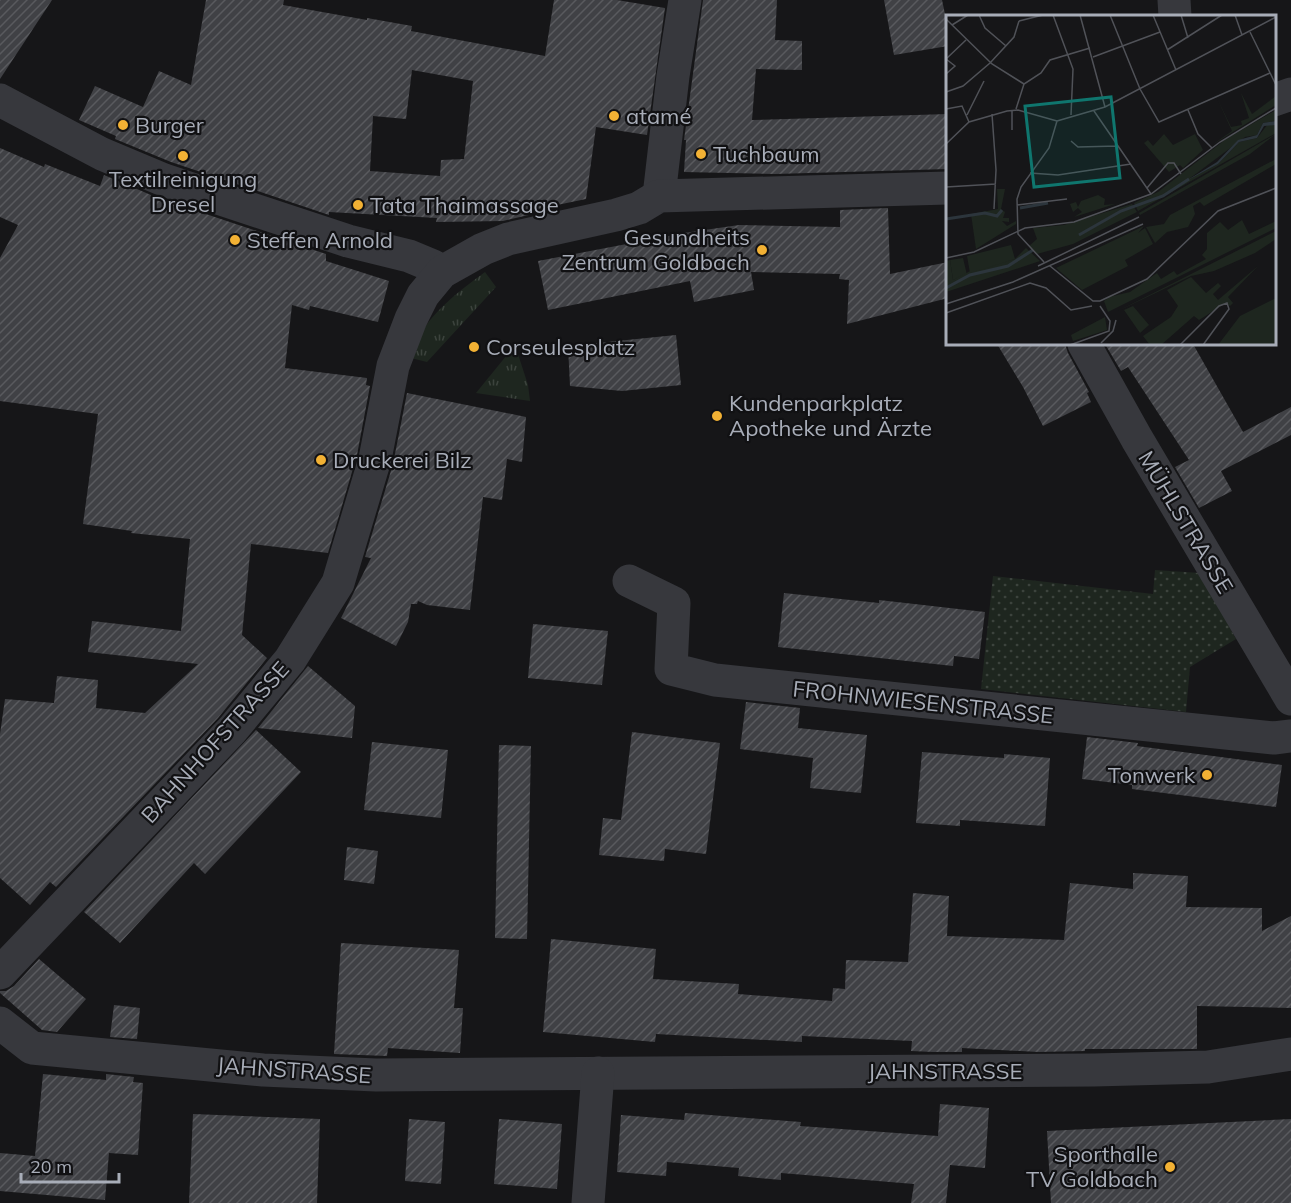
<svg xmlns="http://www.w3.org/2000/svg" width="1291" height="1203" font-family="Mulish,sans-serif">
<defs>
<pattern id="grass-tufts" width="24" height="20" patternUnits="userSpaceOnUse" patternTransform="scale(1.5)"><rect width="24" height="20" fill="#1e261f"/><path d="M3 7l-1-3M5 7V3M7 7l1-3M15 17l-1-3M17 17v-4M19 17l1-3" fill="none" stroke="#3c433d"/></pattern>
<pattern id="garden-dots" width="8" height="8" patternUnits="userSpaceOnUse" patternTransform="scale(1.5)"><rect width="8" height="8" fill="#1e261f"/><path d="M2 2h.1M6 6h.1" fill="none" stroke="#3c433d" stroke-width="1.8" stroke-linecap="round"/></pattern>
<pattern id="building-hatch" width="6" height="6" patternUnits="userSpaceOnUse" patternTransform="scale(1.5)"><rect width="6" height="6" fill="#404145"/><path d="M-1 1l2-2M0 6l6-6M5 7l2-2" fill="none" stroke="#595a5e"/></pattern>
</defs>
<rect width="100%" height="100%" fill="#161618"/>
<g fill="url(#grass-tufts)">
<path d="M485,272L496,287L427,362L411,358C414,350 416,342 420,335C434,310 462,289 485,272Z"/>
<path d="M515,345L528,385L530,401L476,393Z"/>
</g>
<path fill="url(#garden-dots)" d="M1155,570L1200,573L1236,639L1190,667L1186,712L981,689L993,576L1153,594Z"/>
<g fill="url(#building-hatch)" fill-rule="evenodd">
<path d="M0,0H52L0,79Z"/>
<path d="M206,0H284L283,5L367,20V18L412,26L411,31L545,56L554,0H617L665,8L647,135L596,127L586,199L533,210V214L503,221L436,222L437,218L329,212V215L171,162L115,139L116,136L79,120L95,86L143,107L159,71L191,85ZM412,70L473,81L464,159L441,160L440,176L370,171L373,116L406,119Z"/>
<path d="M703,0H777L775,40L802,41V70L756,69L752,120L948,114V169L775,174L684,172L686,140H684Z"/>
<path d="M884,0H942L945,14H948V46L894,55Z"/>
<path d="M0,148L44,167L45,164L100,186L104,175L158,198L326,254V261L389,281L378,322L310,306L309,310L292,305L285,368L367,378L366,385L370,386L357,455L328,553L251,544L242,635L267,658L218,718L56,887L50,882L30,905L0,878V734L5,699L54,703L57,676L98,680L96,708L145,713L198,664L88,652L92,621L181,631L190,539L131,533L132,531L83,524L98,414L0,401V258L18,225L0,217Z"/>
<path d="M888,208L890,274L948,262V298L847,324L849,280L839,279L840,274L751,272L754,290L694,302L690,281L548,310L538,261L684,233L739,225L840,227V210Z"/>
<path d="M676,335L681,385L622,391L570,386L568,346Z"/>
<path d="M997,344H1065L1068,353L1089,392L1087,393L1091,402L1043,426L1023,387Z"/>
<path d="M1105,344H1193L1243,432L1291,407V435L1221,471L1232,491L1199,508L1175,467L1189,460L1128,367L1121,371Z"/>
<path d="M407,393L526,417L522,462L507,459L502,500L483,497L470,610L427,605L418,601L417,604H411L408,622L396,646L341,618L371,558L365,557L393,464Z"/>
<path d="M784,593L879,603V600L985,612L979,659L954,656L953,666L778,647Z"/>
<path d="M533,624L608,631L602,685L528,678Z"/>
<path d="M308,666L355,706L352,738L258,728Z"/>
<path d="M746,702L800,708L798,728L867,735L861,793L810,788L813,758L740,749Z"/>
<path d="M256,730L301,772L205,874L194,863L120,943L84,912Z"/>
<path d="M632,732L720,743L706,854L665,849L664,861L599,855L603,818L621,820Z"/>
<path d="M1087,737L1138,743L1137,746L1282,765L1276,807L1132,789V785L1082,779Z"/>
<path d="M372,742L448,750L441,818L364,810Z"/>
<path d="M499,745L531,746L527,939L495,938Z"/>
<path d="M922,752L1004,758V754L1050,758L1045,826L960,820V826L916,823Z"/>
<path d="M347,847L378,851L374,884L344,880Z"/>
<path d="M1133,873L1188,876L1186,907L1262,908V931L1291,916V1008L1197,1006V1049H1085V1051L1038,1052L962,1048V1052H933L911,1051L912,1041L802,1036V1042L656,1034L655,1042L543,1032L551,939L656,949L653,979L739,984L738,994L832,1001L833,988L845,989L846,960L908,962L913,893L949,896L947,936L1064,940L1070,883L1133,889Z"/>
<path d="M341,943L459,950L454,1008H463L460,1053L388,1048L387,1056L334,1054Z"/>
<path d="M39,959L86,999L57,1032L42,1030L0,993V991H6L14,986Z"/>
<path d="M114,1005L140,1008L137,1039L110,1037Z"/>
<path d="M43,1074L106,1080V1074L134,1077L133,1082L143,1083L138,1155L109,1153L105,1200L0,1191V1153L35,1156Z"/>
<path d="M940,1104L989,1108L985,1168L950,1165L946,1203H911L914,1184L781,1173V1180L738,1176L739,1168L667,1162L666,1176L617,1172L621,1115L684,1120L685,1113L801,1122L800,1126L938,1136Z"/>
<path d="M193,1114L320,1119L317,1203H189Z"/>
<path d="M409,1119L445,1122L441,1184L405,1181Z"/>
<path d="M499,1119L562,1124L557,1189L494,1184Z"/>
<path d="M1291,1119V1203H1051L1047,1131Z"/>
</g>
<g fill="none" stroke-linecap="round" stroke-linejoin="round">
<g stroke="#37383d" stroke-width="33">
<path d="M1174,0L1175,16"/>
<path d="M0,100L102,154L164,180L348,241L409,256L433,266L442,272"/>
<path d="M1274,100L1291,94"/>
<path d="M659,196L673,76L685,0"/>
<path d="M1084,344L1137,439L1291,699"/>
<path d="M629,581L674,603L671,669L715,680L1274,738L1291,736"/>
<path d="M0,973L232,730L290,660L338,583L375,459L393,366L411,319L423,295L442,272L483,249L508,239L616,215L639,208L659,196L948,188"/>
<path d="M0,1023L32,1048L263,1070L376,1075L1094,1070L1208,1067L1291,1054"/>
<path d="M588,1203L598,1073"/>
</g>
</g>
<g fill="#f2b134" stroke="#111113" stroke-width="2">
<circle cx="614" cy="116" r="6"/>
<circle cx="123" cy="125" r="6"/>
<circle cx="701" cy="154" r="6"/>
<circle cx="183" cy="156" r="6"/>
<circle cx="358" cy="205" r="6"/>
<circle cx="235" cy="240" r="6"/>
<circle cx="762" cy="250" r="6"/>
<circle cx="474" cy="347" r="6"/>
<circle cx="717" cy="416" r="6"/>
<circle cx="321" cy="460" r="6"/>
<circle cx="1207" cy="775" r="6"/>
<circle cx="1170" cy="1167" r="6"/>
</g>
<g text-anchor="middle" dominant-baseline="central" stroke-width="4.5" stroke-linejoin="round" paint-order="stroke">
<g font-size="22" fill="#a8adb8" stroke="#111113" text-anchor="start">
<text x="626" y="116">atamé</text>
<text x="135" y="125">Burger</text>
<text x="713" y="154">Tuchbaum</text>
<text x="183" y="179" text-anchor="middle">Textilreinigung<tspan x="183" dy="25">Dresel</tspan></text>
<text x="370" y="205">Tata Thaimassage</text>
<text x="750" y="237" text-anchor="end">Gesundheits<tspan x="750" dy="25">Zentrum Goldbach</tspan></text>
<text x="247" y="240">Steffen Arnold</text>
<text x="486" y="347">Corseulesplatz</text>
<text x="729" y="403">Kundenparkplatz<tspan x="729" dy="25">Apotheke und Ärzte</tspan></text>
<text x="333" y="460">Druckerei Bilz</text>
<text x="1195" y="775" text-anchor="end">Tonwerk</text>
<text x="1158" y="1154" text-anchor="end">Sporthalle<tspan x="1158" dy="25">TV Goldbach</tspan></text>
</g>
<g font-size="22" fill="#a8adb8" stroke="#111113">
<text transform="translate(1186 522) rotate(59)">MÜHLSTRASSE</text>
<text transform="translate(923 702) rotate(6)">FROHNWIESENSTRASSE</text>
<text transform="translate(215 742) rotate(-48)">BAHNHOFSTRASSE</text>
<text transform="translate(294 1070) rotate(4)">JAHNSTRASSE</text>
<text x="945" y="1071">JAHNSTRASSE</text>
</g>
</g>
<g transform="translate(946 15)">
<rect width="330" height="330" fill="#161618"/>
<path d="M295,78L306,99L330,81V90L266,130L286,116L271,83L285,112L296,110L295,106L303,103ZM330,95V106L317,108L311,120L299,122L243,164L272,149L293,127L311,123L322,109L330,110V118L192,196L188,188L212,177L280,124ZM218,119L227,130L249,119L257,135L237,153L234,150L223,157L198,128L202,125L207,131ZM330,119L304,139L194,200L193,198ZM330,144V149L258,191L254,187L247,191L249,199L242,212L221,217L209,228L200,212L218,209L224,200ZM51,174H59L55,194L59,197L57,203H63V207L56,206L61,211L70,206V209L30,234L25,199L52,194ZM186,189L191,197L127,229L91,239L83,231L91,224L87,213L118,210ZM296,205L303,219L330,206V213L162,297L158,286L163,282L184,277L211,258L215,264L228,256L231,260L260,244L256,240L261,234V218L274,207L282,215ZM198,211L192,218L199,213L207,229L179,245L182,251L136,275L110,253ZM330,216V224L309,238L268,256L245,261L172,296ZM17,243L21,260L7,265L4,245ZM159,302L161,315L127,326L125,320Z" fill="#1e261f"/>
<path d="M80,233L94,246L0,277V246L4,245L7,265L28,254L69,244ZM312,251L282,282L287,288L284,291L280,288L253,305L248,301L215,330H204L197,321L225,302L232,291L221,275L245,262L260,278L272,268L275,271L267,279L272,285ZM330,283V330H272L294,301Z" fill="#1e261f"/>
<path d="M65,230L69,244L24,258L21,241ZM187,291L203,310L194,318L178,295Z" fill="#1e261f"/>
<path d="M152,180L159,184L158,190L169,189L128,202L136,197L132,193L127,197L124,189L130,187L132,192L135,186Z" fill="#1e261f"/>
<path d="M330,106V110L318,111L311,123L293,127L272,149L240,166L271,147L292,125L311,120L317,108Z" fill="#2c353c"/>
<path fill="none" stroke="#2c353c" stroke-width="3" d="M74,193L102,188M0,204L39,198L51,201L56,195M133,220L175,196L217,181L243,164M0,273L24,260L62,251L87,235"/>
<path fill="none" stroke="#505258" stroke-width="1.5" d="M33,0L39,13L60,31M107,0L127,54L125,100M134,0L159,92M164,0L194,74L213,107L324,58M207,0L230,55M235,0L242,23M289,0L296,20M0,4L46,49L78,69M73,6L97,0M6,10L22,0M304,17L330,70M221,35L276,0M147,42L214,17M0,44L20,25M0,44L9,51L0,59M0,77L17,71L44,48L68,22L73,6M0,94L16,91L23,107M70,94L78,69L95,58L104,45L144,33M242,95L252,119L266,133M148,96L205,179M46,99L50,155L48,194M21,100L38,66M111,106L159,92L330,2M66,115V95M125,126L132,132L172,131M0,129L23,107L61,96L72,95L111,106M84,158L112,160L185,149M0,172L50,169M201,173L222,148H228L235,159M71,190L121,184M0,243L28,237L79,213L128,207L205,179L274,127L330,93M98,247L72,219L71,184L75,172L103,133L111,106M92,251L193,202M104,251L147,286H154M154,286L201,264L272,196L330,173M0,289L67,267L197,209M0,298L84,268L100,273L125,295L146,291M155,328L167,316L170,305M124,330L163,316L164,306L154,291M234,330L273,291L281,288L283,294L257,330"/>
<path fill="#0f766e" fill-opacity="0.15" stroke="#0f766e" stroke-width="3" d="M165,82L174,163L88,172L79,91Z"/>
<rect width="330" height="330" fill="none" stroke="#a8adb8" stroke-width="3"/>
</g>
<path d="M21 1173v9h98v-9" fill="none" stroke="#a8adb8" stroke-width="3"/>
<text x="30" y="1173" font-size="18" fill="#a8adb8" stroke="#111113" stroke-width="4.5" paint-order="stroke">20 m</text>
</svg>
